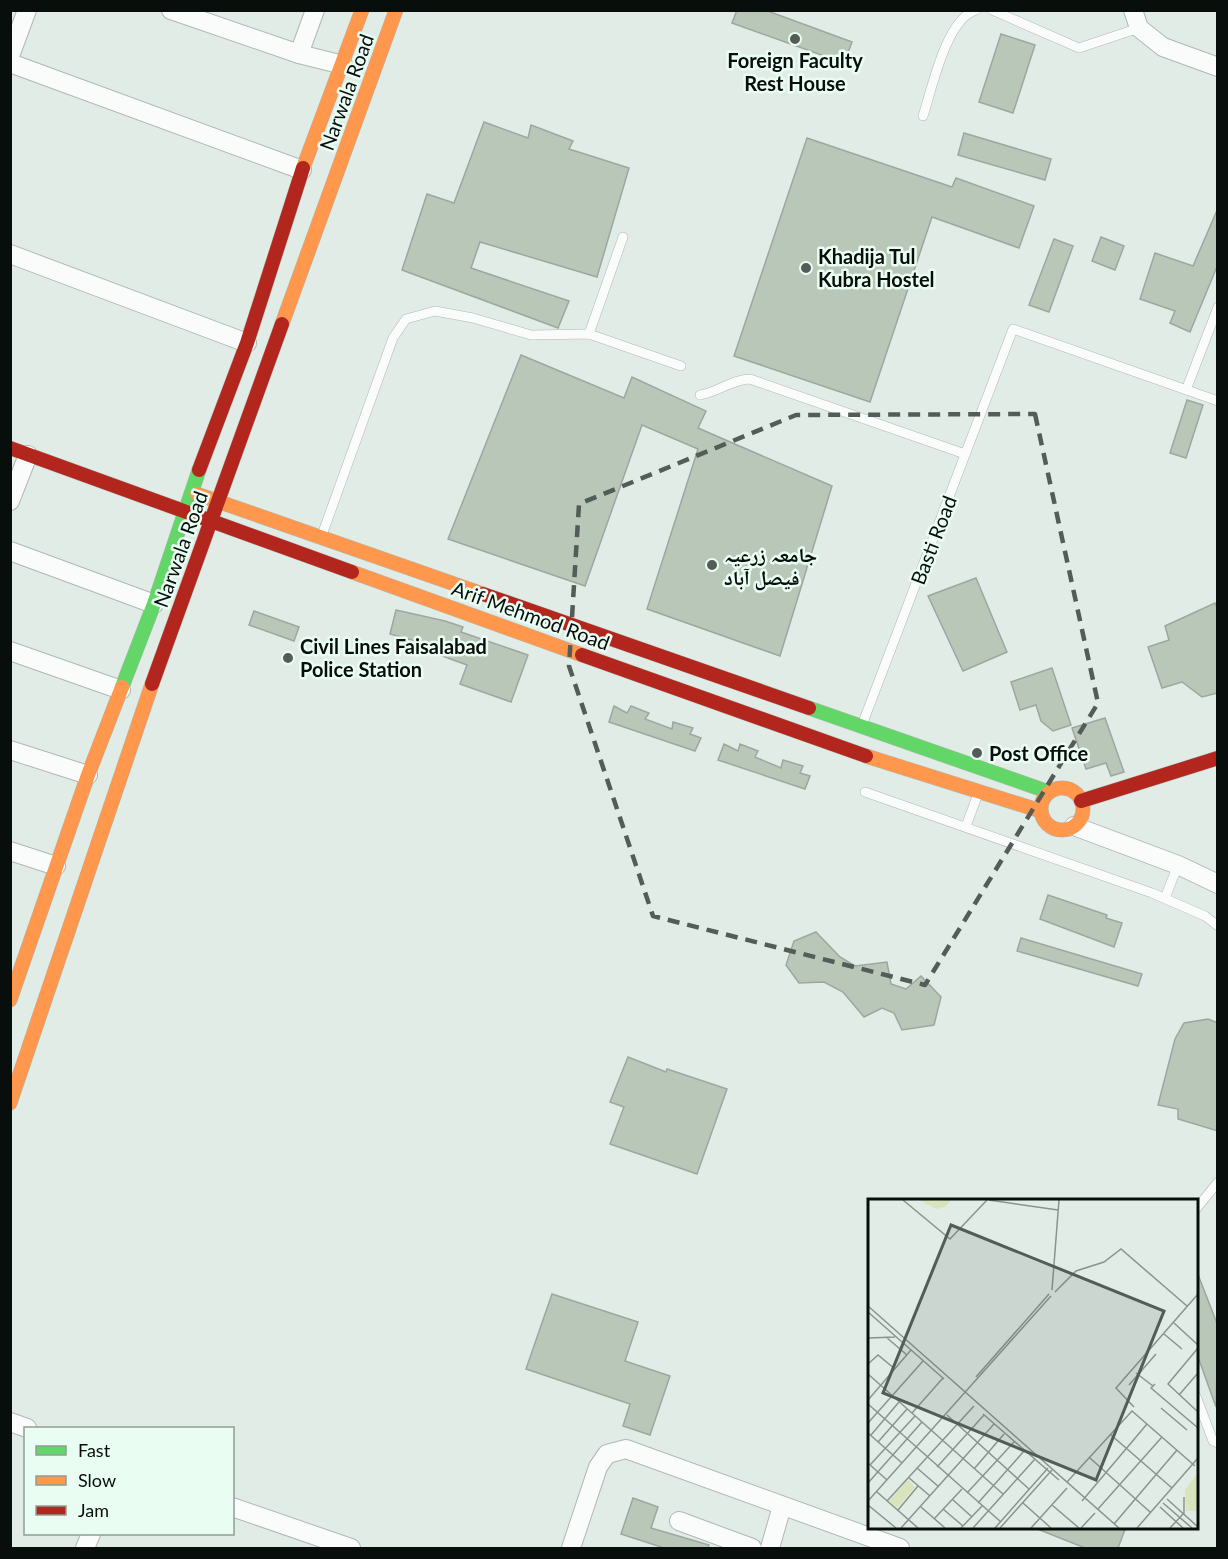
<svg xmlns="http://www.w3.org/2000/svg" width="1228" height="1559" font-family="Lato,'Noto Naskh Arabic',sans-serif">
<rect width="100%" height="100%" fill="#e1ece6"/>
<g fill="#b8c7b7" stroke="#9fa6a1" stroke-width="1.5">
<path d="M737,10H765L852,42L844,63L732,23Z"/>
<path d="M1001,34L1035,45L1013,113L979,102Z"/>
<path d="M484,122L528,138L531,125L573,141L569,149L629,168L597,277L480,242L471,268L569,301L558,328L402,270L427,194L454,203Z"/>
<path d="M964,133L1051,159L1045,180L958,155Z"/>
<path d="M807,138L952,187L956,178L1034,206L1019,248L932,217L870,402L734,356Z"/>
<path d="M1218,208V264L1190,332L1170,323L1175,311L1140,299L1155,253L1193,266Z"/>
<path d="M1101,237L1124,246L1115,270L1092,261Z"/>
<path d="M1054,239L1073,246L1049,312L1029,305Z"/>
<path d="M521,355L624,398L632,377L706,411L698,428L832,486L780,656L647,609L698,449L642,425L585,586L448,539Z"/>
<path d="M1187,400L1203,405L1186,458L1170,453Z"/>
<path d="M976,578L1007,652L963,671L928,596Z"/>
<path d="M1215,603L1218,610V693L1202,697L1182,682L1162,688L1148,647L1169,640L1165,626Z"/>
<path d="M396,610L445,621L463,627L461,632L528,655L511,702L460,684L467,665L434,653L436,647L390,634Z"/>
<path d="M254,611L299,627L294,641L249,625Z"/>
<path d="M1052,668L1071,725L1053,731L1041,721L1036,705L1020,710L1011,682Z"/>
<path d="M614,706L627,713L631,706L649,713L645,719L672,729L673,722L693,728L690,734L701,738L695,751L609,722Z"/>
<path d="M1105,718L1124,772L1111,776L1106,763L1086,769L1072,728Z"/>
<path d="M724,744L738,751L740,744L758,751L755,757L781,768L783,760L803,766L800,773L810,776L805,789L718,760Z"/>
<path d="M1048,895L1107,915L1106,918L1122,923L1114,947L1040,919Z"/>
<path d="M816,932L840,957L855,966L887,962L891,984L906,989L921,976L941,997L934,1025L902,1030L894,1013L882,1008L864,1017L843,992L824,982L799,983L786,965L794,941Z"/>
<path d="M1021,938L1142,974L1138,986L1017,951Z"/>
<path d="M1208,1019L1218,1023V1131L1178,1119V1109L1158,1105L1175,1039L1184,1023Z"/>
<path d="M628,1057L666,1072L667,1069L727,1089L697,1174L610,1144L624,1107L610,1102Z"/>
<path d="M1197,1272L1218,1326L1216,1407L1197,1354Z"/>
<path d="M552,1294L638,1322L625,1361L670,1376L650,1435L623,1426L630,1404L526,1369Z"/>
<path d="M633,1498L658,1507L651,1528L709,1545L708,1548H664L621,1534Z"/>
<path d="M1126,1527L1118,1548H1085L1035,1528Z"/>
</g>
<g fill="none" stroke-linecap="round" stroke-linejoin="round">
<defs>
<g id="lane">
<path d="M992,10L1079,48L1139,28"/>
<path d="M923,116C932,89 946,19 976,10"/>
<path d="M589,334L623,237"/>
<path d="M1186,390L1218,307"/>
<path d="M700,395C718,392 733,379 750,379L965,454"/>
<path d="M322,535L393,338L406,319L435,311L473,318L531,335L589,334L681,366"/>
<path d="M862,725L1013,329L1218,401"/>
<path d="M865,792L1152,893L1205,916L1218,926"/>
<path d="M966,826L978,794"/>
<path d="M1165,898L1178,865"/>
<path d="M1196,1209L1218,1182"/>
<path d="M1196,1396L1213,1441L1218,1443"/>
</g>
<g id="street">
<path d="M171,10L299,54L343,65"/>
<path d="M1133,10L1139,28L1163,47L1218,67"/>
<path d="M299,54L315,10"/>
<path d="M10,56L27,10"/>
<path d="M10,63L302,170"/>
<path d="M10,254L247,343"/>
<path d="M10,501L28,455"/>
<path d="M10,551L154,604"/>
<path d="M10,651L121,690"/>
<path d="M10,750L88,775"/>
<path d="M1074,826L1178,865L1218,884"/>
<path d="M10,851L56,866"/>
<path d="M10,1422L27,1428"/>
<path d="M232,1507L351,1548"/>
<path d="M679,1521L752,1548"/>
<path d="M85,1548L91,1534"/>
<path d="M571,1548L598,1467L607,1454L626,1449L900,1548"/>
<path d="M770,1548L782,1506"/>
</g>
<g id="fast">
<path d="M122,687L154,604L199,470"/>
<path d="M809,708L1049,792"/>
</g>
<g id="slow">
<path d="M303,168L362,10"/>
<path d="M282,324L396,10"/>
<path d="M197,494L483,594"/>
<path d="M352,572L582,655"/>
<path d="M866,756L1041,811"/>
<circle cx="1062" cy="809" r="21"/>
<path d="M10,1000L88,775L122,687"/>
<path d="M10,1103L152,684"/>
</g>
<g id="jam">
<path d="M10,448L352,572"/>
<path d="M199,470L247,343L303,168"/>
<path d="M483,594L809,708"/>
<path d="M582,655L866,756"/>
<path d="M152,684L282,324"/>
<path d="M1081,801L1218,758"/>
</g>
</defs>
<use href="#lane" stroke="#b1b8b4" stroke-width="10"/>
<use href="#street" stroke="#b1b8b4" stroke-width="20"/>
<use href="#fast" stroke="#b1b8b4" stroke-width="15"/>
<use href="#slow" stroke="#b1b8b4" stroke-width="15"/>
<use href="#jam" stroke="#b1b8b4" stroke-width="15"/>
<use href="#lane" stroke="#fafcfb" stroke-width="9"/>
<use href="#street" stroke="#fafcfb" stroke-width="18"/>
<use href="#fast" stroke="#63d668" stroke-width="14"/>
<use href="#slow" stroke="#ff974d" stroke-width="14"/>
<use href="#jam" stroke="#b3261e" stroke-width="14"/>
</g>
<path fill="none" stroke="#545c58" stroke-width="4.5" stroke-dasharray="12 8" stroke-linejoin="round" d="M1035,414L1098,703L925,985L653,916L569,666L579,504L796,415Z"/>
<g fill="#545c58" stroke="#eafdf3" stroke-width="2">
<circle cx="795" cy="39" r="6"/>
<circle cx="806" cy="268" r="6"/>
<circle cx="712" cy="565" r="6"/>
<circle cx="288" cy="658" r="6"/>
<circle cx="977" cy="753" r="6"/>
</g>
<g text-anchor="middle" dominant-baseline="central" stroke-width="5" stroke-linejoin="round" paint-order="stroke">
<g font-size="20" font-weight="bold" fill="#080e0b" stroke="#eafdf3" text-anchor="start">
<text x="795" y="60" text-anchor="middle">Foreign Faculty<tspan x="795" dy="23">Rest House</tspan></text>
<text x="818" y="256">Khadija Tul<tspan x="818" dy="23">Kubra Hostel</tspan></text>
<text x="724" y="554">جامعہ زرعیہ<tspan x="724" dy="23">فیصل آباد</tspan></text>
<text x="300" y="646">Civil Lines Faisalabad<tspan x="300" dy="23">Police Station</tspan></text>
<text x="989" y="753">Post Office</text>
</g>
<g font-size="20" fill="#080e0b" stroke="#eafdf3">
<text transform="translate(346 92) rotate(-70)">Narwala Road</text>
<text transform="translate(933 540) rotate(-69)">Basti Road</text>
<text transform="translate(180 549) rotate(-70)">Narwala Road</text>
<text transform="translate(531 615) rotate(20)">Arif Mehmod Road</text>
</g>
</g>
<g transform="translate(868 1199)">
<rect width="330" height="330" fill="#e1ece6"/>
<path d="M52,1H83L77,8L68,10ZM329,275L330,312H318L317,291ZM40,281L47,288L29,309L21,302Z" fill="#d9e3bc"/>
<path fill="none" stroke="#8a938e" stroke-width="1.5" d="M35,1L82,40L119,1M121,1L190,11M184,91L191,1M187,93L208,72L236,63L253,50L319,107M0,107L251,329M0,113L76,180M306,124L330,146M296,135L314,150M18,138L39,156M0,139L27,138M330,149L300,185L330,213M0,165L10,156L27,170M268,174L285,187M0,175L135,295M108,178L181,95M287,185L283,189L330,229M261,186L288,155M311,196L330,174M0,201L43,151M0,205L133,323M266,208L248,189L330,95M293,209L319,231M44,214L75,179M115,215L191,281M79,216L161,290M0,224L55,162M0,234L34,264M3,236L31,203M243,236L304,289M10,243L39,210M222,259L282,313M1,265L19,281M2,266L47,217M69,268L116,216M49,269L71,288M106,270L136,235M40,278L62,297M199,283L264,212L327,267M0,284L54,223M9,293L50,329M99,294L146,243M84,300L104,318M299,300L330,328M0,302L183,97M19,302L106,207M214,302L279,225M110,304L156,252M155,304L183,329M295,304L324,329M0,306L28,329M184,306L211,329M53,308L77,329M292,308L315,329M75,310L95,327M230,310L294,238M30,311L50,287M66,320L94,290M246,325L309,251M33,329L126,225M93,329L114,307M105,329L167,260M127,329L180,269M132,329L184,271M163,329L199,289M213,329L227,314M269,329L330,259M302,329L316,314V298"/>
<path fill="#545c58" fill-opacity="0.15" stroke="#545c58" stroke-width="3" d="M83,26L296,112L228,281L15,194Z"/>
<rect width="330" height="330" fill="none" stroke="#080e0b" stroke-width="3"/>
</g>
<rect width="1228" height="1559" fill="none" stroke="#080e0b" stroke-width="24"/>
<rect x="24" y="1427" width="210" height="108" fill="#eafdf3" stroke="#909d96" stroke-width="1.5"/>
<rect x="36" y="1446" width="30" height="9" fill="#63d668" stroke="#909d96" stroke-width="1.5"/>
<text x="78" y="1457" font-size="18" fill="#080e0b">Fast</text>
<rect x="36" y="1476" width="30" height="9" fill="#ff974d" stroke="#909d96" stroke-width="1.5"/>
<text x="78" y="1487" font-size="18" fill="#080e0b">Slow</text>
<rect x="36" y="1506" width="30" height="9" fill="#b3261e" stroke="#909d96" stroke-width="1.5"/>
<text x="78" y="1517" font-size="18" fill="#080e0b">Jam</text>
</svg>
